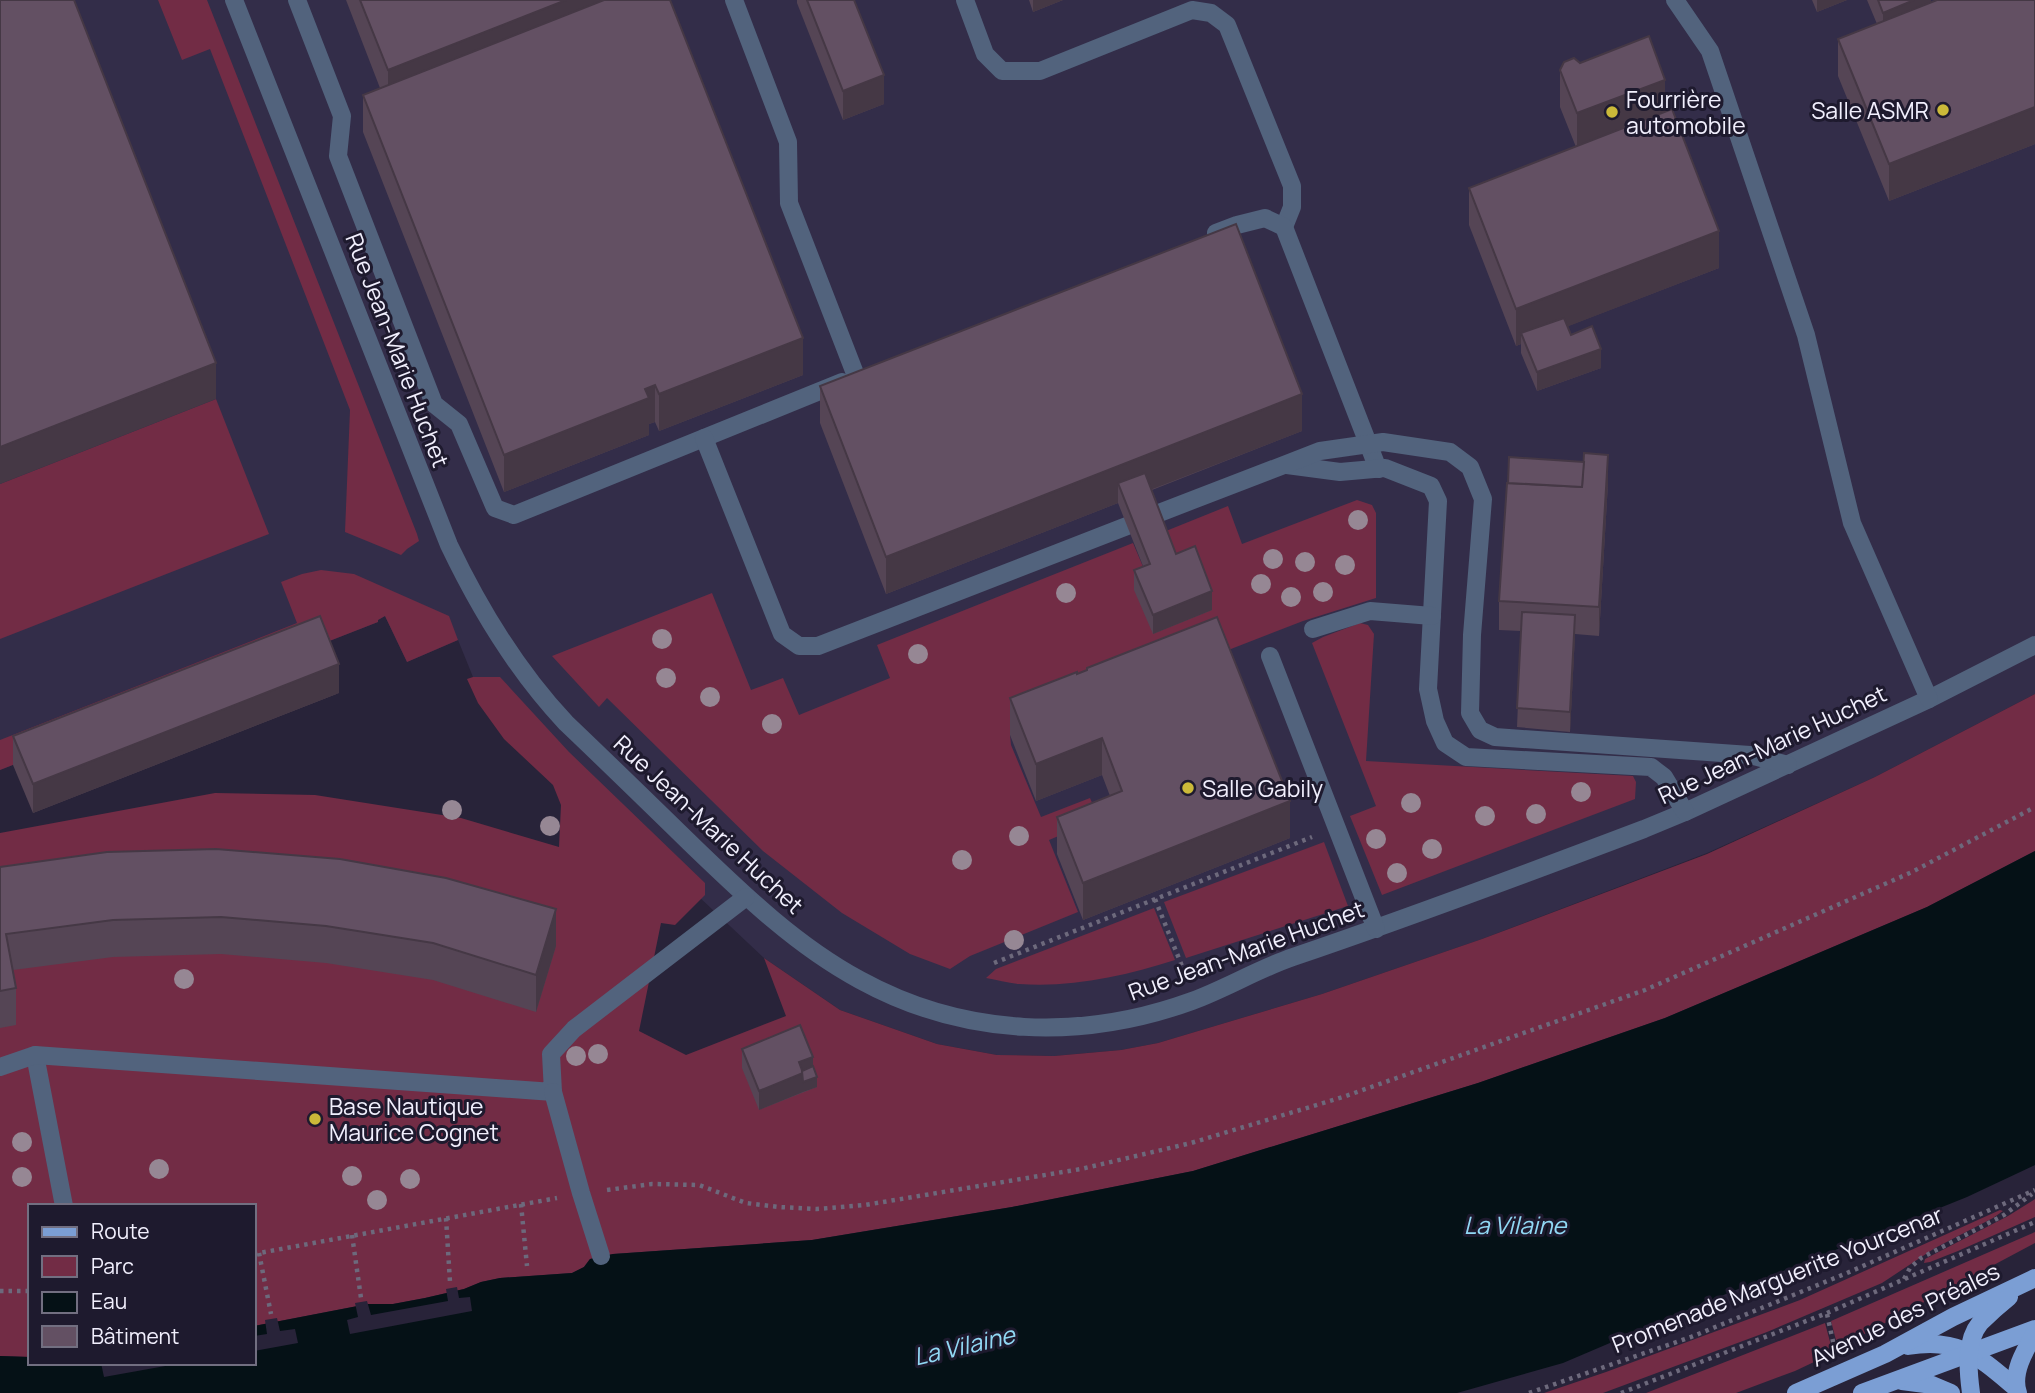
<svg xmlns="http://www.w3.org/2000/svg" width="2035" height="1393" font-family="Manrope,sans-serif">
<rect width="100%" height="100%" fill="#282339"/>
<path fill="#332d49" d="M0,0H2035V694L1875,777L1707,853L1482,939L1322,994L1158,1043L1121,1050L1054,1056L997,1055L937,1044L840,1010L764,958L495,705L473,677L458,640L407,662L385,616L378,620V622L0,770Z"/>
<g fill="#722c45">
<path d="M158,0H207L417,534L419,541L407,549L401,555L345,532L350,410L210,49L182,60Z"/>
<path d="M216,399L269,534L0,639V484Z"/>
<path d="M1357,500L1372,505L1376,513V598L1303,621L1010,735L1011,745L1041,817L1090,798L1099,819L1049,840L1078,912L970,956L950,969L910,954L842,913L763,851L607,698L599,707L552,656L712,593L751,690L783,678L799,715L890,678L877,645L1133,543L1150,583L1176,573L1161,533L1228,506L1242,544Z"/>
<path d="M321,570L354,574L449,616L458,640L407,662L385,616L378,620V622L0,770V740L297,623L281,582L302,574Z"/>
<path d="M1360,623L1368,625L1374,634L1366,761L1633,776L1636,782L1635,799L1382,895L1350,816L1376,806L1312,643L1323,637Z"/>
<path d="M473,677H500L569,752L705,883V895L675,925L661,923L639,1031L686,1055L786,1016L764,958L840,1010L937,1044L997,1055L1054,1056L1121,1050L1158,1043L1322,994L1482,939L1707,854L1875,777L2035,694V851L1927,907L1665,1018L1478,1083L1193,1171L1012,1207L812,1240L613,1254L590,1259L584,1267L572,1273L500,1278L481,1282L464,1289L425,1298L393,1304H368L254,1326V1206H30V1357L0,1356V833L215,793L315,795L461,818L559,847L561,805L553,785L504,739L478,703L467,679Z"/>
<path d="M1324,842L1348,906L1186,958L1164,902Z"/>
<path d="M1154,908L1175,960C1125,976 1071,988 1019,984C1008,983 997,980 986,978L996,969Z"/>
<path d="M2035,1199V1217L1958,1251L1930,1262L1924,1263L1925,1259L2008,1216Z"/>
<path d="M2000,1210L2003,1211L1993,1218L1935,1248L1882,1283L1767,1332L1603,1393H1544L1606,1372L1800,1300Z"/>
<path d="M2035,1232V1243L1838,1348L1831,1321Z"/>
<path d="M1825,1323L1833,1353L1795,1371L1736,1393H1646Z"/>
</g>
<path fill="#051116" d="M2035,851V1165L1967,1197L1706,1302L1563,1363L1457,1393H0V1356L30,1357V1363H254V1326L368,1304H393L425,1298L464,1289L481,1282L500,1278L572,1273L584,1267L590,1259L613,1254L812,1240L1012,1207L1193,1171L1478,1083L1665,1018L1927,907Z"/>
<g fill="#282339">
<path d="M457,1287L459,1298L470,1297L472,1311L350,1334L347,1320L358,1317L355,1303L367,1301L371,1315L448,1301L446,1289Z"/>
<path d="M277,1318L280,1331L295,1329L298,1343L254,1351V1336L267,1334L265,1320Z"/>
<path d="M101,1363H182L104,1377Z"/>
</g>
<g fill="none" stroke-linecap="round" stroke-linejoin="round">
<g stroke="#6d697c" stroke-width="4.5" stroke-dasharray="3.5 5" stroke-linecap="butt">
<path d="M1155,899L1186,976"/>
<path d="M994,963L1312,837"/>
<path d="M607,1190L652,1184L699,1185L746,1203L779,1207L817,1209L865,1205L1081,1169L1191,1143L1343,1097L1645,990L1912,872L2035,807"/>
<path d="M521,1204L527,1266"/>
<path d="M446,1218L450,1282"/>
<path d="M352,1235L361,1298"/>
<path d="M259,1253L271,1314"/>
<path d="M254,1254L557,1198"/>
<path d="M1904,1279L1910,1268L1921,1258L2004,1215L2032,1194"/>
<path d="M0,1291H30"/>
<path d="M1827,1314L1834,1346"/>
<path d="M1529,1393L1691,1337L1847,1273L2035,1190"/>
<path d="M1621,1393L1827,1313L2035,1222"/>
</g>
<g stroke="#52637d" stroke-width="18">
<path d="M234,0L449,545C480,610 516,670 566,723C607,762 648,802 689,842C742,893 795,945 860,980C964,1037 1082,1041 1192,1001C1227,988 1258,969 1293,957C1411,917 1528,873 1644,829L1685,812L1929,699L2035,645"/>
<path d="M297,0L342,116L338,156L434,404L459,424L495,508L514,515L842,382"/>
<path d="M734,0L788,142L789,203L856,376"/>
<path d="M965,0L985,54L1002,71H1040L1192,10L1211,13L1227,25L1292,186V207L1284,227"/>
<path d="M1675,0L1710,51L1806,335L1852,523L1929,699"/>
<path d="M1216,233L1237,225L1265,218L1284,227L1378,469"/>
<path d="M704,438L782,634L799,646H818L1127,526"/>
<path d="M1287,465L1340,472L1385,468L1431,486L1438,501L1428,689L1435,721L1445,743L1466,757L1651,767L1664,777L1685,812"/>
<path d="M1154,515L1320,451L1383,442L1450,452L1470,467L1483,499L1472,635L1470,713L1480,730L1495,737L1750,755L1788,765"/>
<path d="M1313,629L1370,611L1432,616"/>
<path d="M1270,656L1376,929"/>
<path d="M35,1055L64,1206"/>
<path d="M0,1067L35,1055L553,1092L551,1054L574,1029L746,897"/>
<path d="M553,1092L581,1193L601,1256"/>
</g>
<g stroke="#7b9ed4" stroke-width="18">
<path d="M1908,1346C1959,1337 1979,1357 2016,1388"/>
<path d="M1902,1381L1932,1385L1951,1393"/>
<path d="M1796,1393L1885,1354L1953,1317L2035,1278"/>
<path d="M1862,1393L2035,1329"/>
<path d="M1971,1393C1968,1371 1965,1341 1980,1323C1989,1314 1999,1305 2009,1297"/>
<path d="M2018,1393C2011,1373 2025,1350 2035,1333"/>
</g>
</g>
<g fill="#968794">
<circle cx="1358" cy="520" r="10"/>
<circle cx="1273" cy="559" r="10"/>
<circle cx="1305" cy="562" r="10"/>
<circle cx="1345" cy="565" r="10"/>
<circle cx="1261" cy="584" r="10"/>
<circle cx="1323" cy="592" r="10"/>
<circle cx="1066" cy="593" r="10"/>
<circle cx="1291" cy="597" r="10"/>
<circle cx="662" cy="639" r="10"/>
<circle cx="918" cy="654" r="10"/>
<circle cx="666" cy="678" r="10"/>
<circle cx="710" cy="697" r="10"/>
<circle cx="772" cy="724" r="10"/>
<circle cx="1581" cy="792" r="10"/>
<circle cx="1411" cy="803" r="10"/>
<circle cx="452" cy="810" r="10"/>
<circle cx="1536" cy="814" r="10"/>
<circle cx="1485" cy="816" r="10"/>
<circle cx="550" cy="826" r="10"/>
<circle cx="1019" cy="836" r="10"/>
<circle cx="1376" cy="839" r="10"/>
<circle cx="1432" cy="849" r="10"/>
<circle cx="962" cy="860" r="10"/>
<circle cx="1397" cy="873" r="10"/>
<circle cx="1014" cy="940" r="10"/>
<circle cx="184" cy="979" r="10"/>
<circle cx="598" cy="1054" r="10"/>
<circle cx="576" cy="1056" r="10"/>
<circle cx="22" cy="1142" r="10"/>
<circle cx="159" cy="1169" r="10"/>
<circle cx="352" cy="1176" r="10"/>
<circle cx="22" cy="1177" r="10"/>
<circle cx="410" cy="1179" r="10"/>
<circle cx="377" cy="1200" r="10"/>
</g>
<g fill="#554555">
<path d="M346,0H670L803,375L659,431L655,422L649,424V435L504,492L363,132V95L380,88Z"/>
<path d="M797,0H854L884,104L843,120L797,3Z"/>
<path d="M1029,0H1063L1033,12Z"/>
<path d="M1812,0H1847L1817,12Z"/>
<path d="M1867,0H1931V2L2035,0V144L1889,201L1838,76V39L1877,24Z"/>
<path d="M1580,63L1665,112L1719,268L1568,326L1571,335L1601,368L1537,391L1521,353V344L1516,346L1469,225V188L1576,147L1560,107V70Z"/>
<path d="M820,386L1302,431L1152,490L1176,554L1212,610L1153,634L1134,590V570L1143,566L1118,503L886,594L820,423Z"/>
<path d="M1608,483L1599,636L1575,634L1570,732L1517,727L1521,631L1499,630V601Z"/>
<path d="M1087,668L1290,838L1083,920L1057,854V817L1110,796L1102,775L1036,801L1010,735V698L1087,671Z"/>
<path d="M339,693L33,813L13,765V736Z"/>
<path d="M0,867L556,946L536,1012L433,980L326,963L221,954L113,957L13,970L16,988V1025L0,1028Z"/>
<path d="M742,1049L813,1066L817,1087L759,1110L742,1068Z"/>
</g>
<g fill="#453845">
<path d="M566,0H659L388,107V70Z"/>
<path d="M1033,0H1063L1033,12Z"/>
<path d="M1817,0H1847L1817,12Z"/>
<path d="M1914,0H1931V22L1883,41V13Z"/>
<path d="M884,75V104L843,120V91Z"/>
<path d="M1665,80V117L1577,150V113Z"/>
<path d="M2035,107V144L1889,201V164Z"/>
<path d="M1719,231V268L1525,343L1521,333V344L1516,346V309Z"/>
<path d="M803,338V375L659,431V394Z"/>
<path d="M1601,349V368L1537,391V372Z"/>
<path d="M216,363V399L0,484V447Z"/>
<path d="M655,385V422L649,424V435L504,492V455Z"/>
<path d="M1302,394V431L1124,500L1118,483V503L886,594V557Z"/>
<path d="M1608,455V483L1599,636V607Z"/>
<path d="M1212,591V610L1153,634V615Z"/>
<path d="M1575,615V635L1570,732V712Z"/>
<path d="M339,664V693L33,813V784Z"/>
<path d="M1102,738V775L1036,801V764Z"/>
<path d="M1290,801V838L1083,920V883Z"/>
<path d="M556,909V946L536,1012V975Z"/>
<path d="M813,1057V1076L803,1080V1092L759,1110V1091L799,1062Z"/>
<path d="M817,1077V1087L803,1092V1082Z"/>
</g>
<g fill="#635063" stroke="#453845" stroke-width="2">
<path d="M0,0H74L216,363L0,447Z"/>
<path d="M360,0H566L388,70Z"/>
<path d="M604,0H670L803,338L659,394L655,385L645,389L649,398L504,455L363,95Z"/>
<path d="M807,0H854L884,75L843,91Z"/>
<path d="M1878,0H1914L1883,13Z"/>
<path d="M1937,0H2035V107L1889,164L1838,39Z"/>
<path d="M1649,36L1665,80L1577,113L1560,70L1564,62L1574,58L1580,63Z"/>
<path d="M1672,109L1719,231L1516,309L1469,188Z"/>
<path d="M1236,224L1302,394L886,557L820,386Z"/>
<path d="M1564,318L1571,335L1592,326L1601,349L1537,372L1521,333Z"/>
<path d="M1584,453L1608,455L1599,607L1499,601L1507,483L1582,487Z"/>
<path d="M1509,457L1584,462L1582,487L1508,483Z"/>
<path d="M1145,473L1176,554L1195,546L1212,591L1153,615L1134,570L1150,564L1118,483Z"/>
<path d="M1522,612L1575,615L1570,712L1517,708Z"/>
<path d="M320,616L339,664L33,784L13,736Z"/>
<path d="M1217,617L1290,801L1083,883L1057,817L1122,791L1102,738L1036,764L1010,698L1077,672V674L1087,670V668Z"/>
<path d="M216,849L340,859L446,878L556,909L536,975L433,943L326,926L221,917L113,920L6,934L16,988L0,991V867L107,852Z"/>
<path d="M800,1025L813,1057L799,1062L803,1073L759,1091L742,1049Z"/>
<path d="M813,1066L817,1077L803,1082L802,1071Z"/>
</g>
<g fill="#cbb939" stroke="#1e1a2e" stroke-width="2.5">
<circle cx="1943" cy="110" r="7"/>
<circle cx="1612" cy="112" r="7"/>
<circle cx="1188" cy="788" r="7"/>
<circle cx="315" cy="1119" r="7"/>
</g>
<g text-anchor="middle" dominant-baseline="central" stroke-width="6" stroke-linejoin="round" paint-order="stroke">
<g font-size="23" fill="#f1effd" stroke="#1e1a2e" text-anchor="start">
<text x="1626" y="99">Fourrière<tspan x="1626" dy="26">automobile</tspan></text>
<text x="1929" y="110" text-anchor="end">Salle ASMR</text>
<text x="1202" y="788">Salle Gabily</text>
<text x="329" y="1106">Base Nautique<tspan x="329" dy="26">Maurice Cognet</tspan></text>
</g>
<g font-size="23" fill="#f1effd" stroke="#1e1a2e">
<text transform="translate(398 350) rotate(69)">Rue Jean-Marie Huchet</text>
<text transform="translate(1772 744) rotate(-25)">Rue Jean-Marie Huchet</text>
<text transform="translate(709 824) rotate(43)">Rue Jean-Marie Huchet</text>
<text transform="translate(1246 950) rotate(-20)">Rue Jean-Marie Huchet</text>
<text transform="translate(1777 1279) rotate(-22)">Promenade Marguerite Yourcenar</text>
<text transform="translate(1905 1314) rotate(-26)">Avenue des Préales</text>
</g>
<g font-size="24" font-style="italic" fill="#91d8f4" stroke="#1e1a2e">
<text x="1515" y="1224">La Vilaine</text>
<text transform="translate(964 1345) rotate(-13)">La Vilaine</text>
</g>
</g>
<rect x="28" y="1204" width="228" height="161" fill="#1e1a2e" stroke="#726f81" stroke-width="2"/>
<rect x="42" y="1227" width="35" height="10" fill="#7b9ed4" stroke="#726f81" stroke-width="2"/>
<text x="91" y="1239" font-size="21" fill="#f1effd">Route</text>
<rect x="42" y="1256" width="35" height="21" fill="#722c45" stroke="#726f81" stroke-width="2"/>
<text x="91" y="1274" font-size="21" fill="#f1effd">Parc</text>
<rect x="42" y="1292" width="35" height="21" fill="#051116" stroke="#726f81" stroke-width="2"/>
<text x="91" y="1309" font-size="21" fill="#f1effd">Eau</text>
<rect x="42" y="1326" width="35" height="21" fill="#635063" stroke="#726f81" stroke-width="2"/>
<text x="91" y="1344" font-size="21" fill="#f1effd">Bâtiment</text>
</svg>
